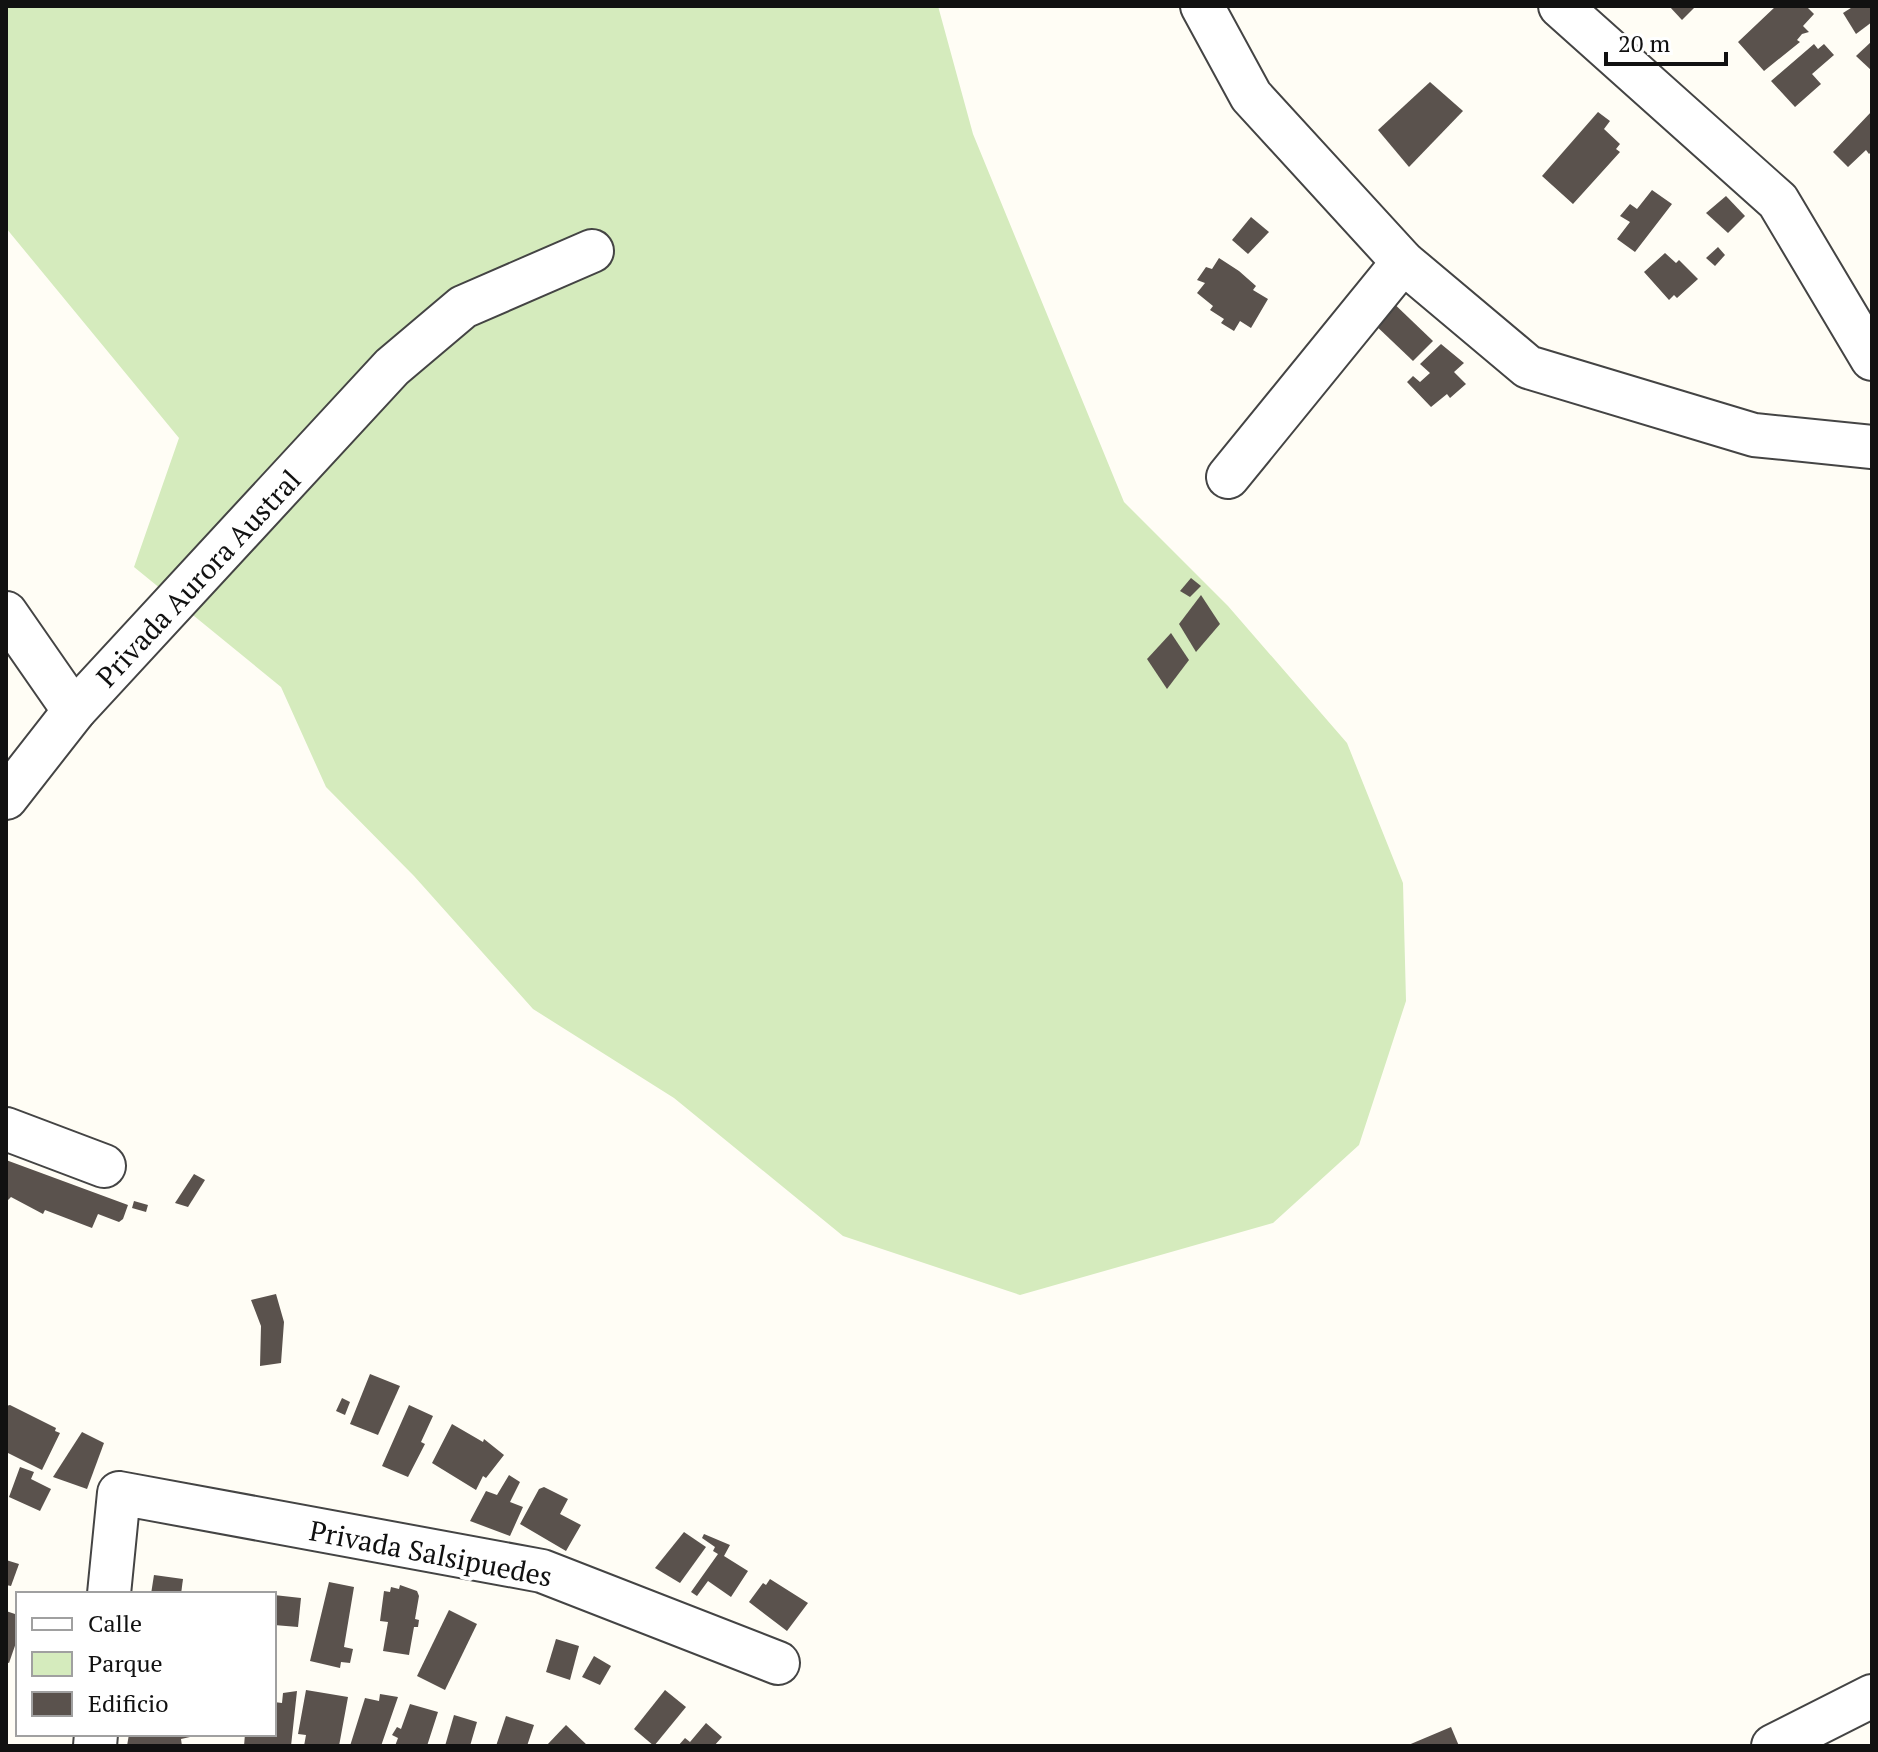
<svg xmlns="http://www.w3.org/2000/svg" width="1878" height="1752" font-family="'PT Serif',serif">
<rect width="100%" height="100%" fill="#fffdf5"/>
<path fill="#d5ebbd" d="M6,6H938L973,134L1124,502L1228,606L1347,743L1403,883L1406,1001L1359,1145L1273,1223L1020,1295L843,1236L674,1098L533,1009L414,876L326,787L281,687L134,567L179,438L6,228Z"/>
<g fill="#5a524d">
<path d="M1669,6H1696L1682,20Z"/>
<path d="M1776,6H1806L1814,14L1803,26L1809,32L1802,34L1797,40L1800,42L1764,71L1738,42Z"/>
<path d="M1854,6L1872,7V22L1856,34L1843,13Z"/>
<path d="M1872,41V71L1856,56Z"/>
<path d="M1814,44L1818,49L1824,44L1834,55L1812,74L1821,84L1795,107L1771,81Z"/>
<path d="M1430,82L1463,111L1409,167L1378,130Z"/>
<path d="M1872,111V151L1869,154L1866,150L1848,167L1833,152Z"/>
<path d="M1598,112L1610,121L1604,129L1620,144L1616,149L1620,152L1573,204L1542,176Z"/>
<path d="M1652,190L1672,204L1635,252L1617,239L1630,222L1620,216L1630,204L1637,209Z"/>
<path d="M1726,196L1745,216L1728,233L1706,213Z"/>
<path d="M1251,217L1269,232L1248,254L1232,240Z"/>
<path d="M1718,247L1725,255L1715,266L1706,258Z"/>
<path d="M1665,253L1676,263L1679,260L1698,279L1677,298L1674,295L1669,300L1644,272Z"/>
<path d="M1219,258L1239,271L1256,286L1253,290L1268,299L1251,328L1240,321L1234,331L1221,323L1224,319L1210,310L1213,306L1197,293L1205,283L1197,280L1206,267L1212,269Z"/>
<path d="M1386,296L1433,341L1413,361L1371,321Z"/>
<path d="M1441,344L1464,363L1454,372L1466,384L1450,398L1447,394L1431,407L1407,382L1413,376L1420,382L1430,373L1420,364Z"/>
<path d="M1191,578L1201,586L1190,597L1180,591Z"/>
<path d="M1201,595L1220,624L1196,652L1179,624Z"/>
<path d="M1171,633L1189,660L1167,689L1147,659Z"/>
<path d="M6,1160L128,1205L123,1219L119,1222L98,1214L92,1228L45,1210L43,1214L11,1197L6,1202Z"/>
<path d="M194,1174L205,1180L188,1207L175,1203Z"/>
<path d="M134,1201L148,1205L146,1212L132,1208Z"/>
<path d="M276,1294L284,1322L281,1363L260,1366L261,1326L251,1300Z"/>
<path d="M370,1374L400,1386L378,1435L350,1424Z"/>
<path d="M342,1398L350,1402L345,1415L336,1411Z"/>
<path d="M10,1405L56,1428L55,1431L60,1433L42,1470L6,1452V1406Z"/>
<path d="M409,1405L433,1416L421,1442L425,1444L408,1477L382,1466Z"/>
<path d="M452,1424L483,1442L484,1439L504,1455L486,1478L483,1476L476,1490L432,1463Z"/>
<path d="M82,1432L104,1443L87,1489L53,1477Z"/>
<path d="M20,1467L34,1472L31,1479L51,1489L40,1511L9,1497Z"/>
<path d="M509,1475L520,1482L510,1502L523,1507L510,1536L470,1521L486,1491L497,1495Z"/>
<path d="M544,1487L568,1499L560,1514L581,1525L566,1551L520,1524L539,1489Z"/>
<path d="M684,1532L706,1547L680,1583L655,1568Z"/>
<path d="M704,1534L730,1545L724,1556L748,1571L731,1597L708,1581L697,1596L691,1592L718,1554L713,1551L715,1547L702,1538Z"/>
<path d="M6,1560L19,1564L11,1586L6,1585Z"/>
<path d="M154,1575L183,1579L181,1594H151Z"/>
<path d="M770,1579L808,1603L787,1631L749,1602L763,1583L766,1585Z"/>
<path d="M329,1582L354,1587L344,1647L353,1649L350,1663L341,1662L340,1668L310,1661Z"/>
<path d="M400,1585L417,1591L419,1596L415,1619L419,1620L418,1627H414L409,1655L383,1651L388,1622L380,1621L384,1591L390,1592L391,1587L399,1589Z"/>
<path d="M274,1595L301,1598L298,1627L274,1625Z"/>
<path d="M449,1610L477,1624L445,1690L417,1676Z"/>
<path d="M6,1611L18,1615V1637L9,1663L6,1662Z"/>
<path d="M556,1639L579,1646L570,1680L546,1672Z"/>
<path d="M594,1656L611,1666L600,1685L582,1677Z"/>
<path d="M306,1690L348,1697L339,1746H304L306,1735L298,1734Z"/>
<path d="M665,1690L686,1707L654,1746L634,1729Z"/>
<path d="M297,1691L291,1746H244L245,1734H274V1702L282,1703L283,1693Z"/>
<path d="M380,1694L398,1697L381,1746H350L365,1698L379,1701Z"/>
<path d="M410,1704L438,1712L427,1746H395L398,1738L392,1735L397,1727L401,1729Z"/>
<path d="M454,1715L477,1722L470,1746H445Z"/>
<path d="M506,1716L534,1725L527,1746H496Z"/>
<path d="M706,1723L722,1737L714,1746H678L685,1738L690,1742Z"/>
<path d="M566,1725L588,1746H546Z"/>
<path d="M1451,1727L1459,1746H1406Z"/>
<path d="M129,1734H190V1737L181,1739L182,1746H127Z"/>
</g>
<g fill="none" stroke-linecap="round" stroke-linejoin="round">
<defs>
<g id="minor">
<path d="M1202,6L1251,96L1403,262L1528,367L1754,435L1872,447"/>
<path d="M1560,6L1778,201L1872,359"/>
<path d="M1228,477L1403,262"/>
<path d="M6,613L74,711"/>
<path d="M6,798L74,711L392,367L463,307L592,251"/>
<path d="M6,1129L104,1166"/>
<path d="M109,1594L119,1493L542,1571L778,1663"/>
<path d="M95,1746L96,1734"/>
<path d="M1773,1746L1872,1696"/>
</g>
</defs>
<use href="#minor" stroke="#444" stroke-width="46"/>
<use href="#minor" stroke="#fff" stroke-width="42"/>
</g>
<g text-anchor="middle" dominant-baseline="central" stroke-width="8" stroke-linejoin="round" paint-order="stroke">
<g font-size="28" fill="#111" stroke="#fff">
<text transform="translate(198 578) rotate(-47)">Privada Aurora Austral</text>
<text transform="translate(431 1553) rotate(11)">Privada Salsipuedes</text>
</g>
</g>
<rect width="1878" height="1752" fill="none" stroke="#111111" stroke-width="16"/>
<rect x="16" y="1592" width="260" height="144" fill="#ffffff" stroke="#a0a0a0" stroke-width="2"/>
<rect x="32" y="1618" width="40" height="12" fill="#ffffff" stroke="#a0a0a0" stroke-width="2"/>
<text x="88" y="1632" font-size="24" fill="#111111">Calle</text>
<rect x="32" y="1652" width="40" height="24" fill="#d5ebbd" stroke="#a0a0a0" stroke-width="2"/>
<text x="88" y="1672" font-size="24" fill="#111111">Parque</text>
<rect x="32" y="1692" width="40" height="24" fill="#5a524d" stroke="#a0a0a0" stroke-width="2"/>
<text x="88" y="1712" font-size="24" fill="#111111">Edificio</text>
<path d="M1606 52v12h120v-12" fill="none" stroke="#111111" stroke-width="4"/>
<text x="1618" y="52" font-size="24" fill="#111111" stroke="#ffffff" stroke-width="6" paint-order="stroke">20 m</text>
</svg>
